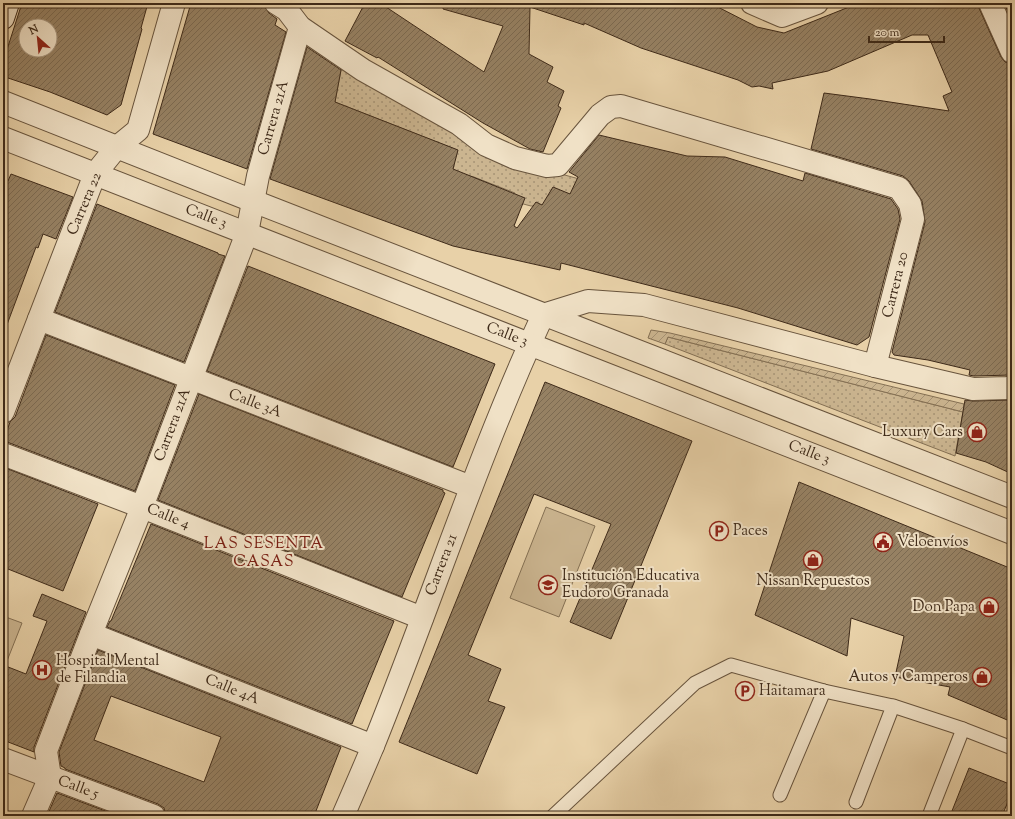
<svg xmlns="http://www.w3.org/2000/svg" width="1015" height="819" font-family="'Sorts Mill Goudy',serif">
<defs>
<pattern id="grass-dots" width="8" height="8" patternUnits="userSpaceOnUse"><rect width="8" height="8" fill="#cbb590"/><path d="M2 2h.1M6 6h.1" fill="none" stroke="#a69375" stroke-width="1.8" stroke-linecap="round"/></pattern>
<pattern id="garden-furrows" width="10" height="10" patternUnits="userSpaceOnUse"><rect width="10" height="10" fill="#cbb590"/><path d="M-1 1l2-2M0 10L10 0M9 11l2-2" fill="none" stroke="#a69375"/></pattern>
<pattern id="building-hatch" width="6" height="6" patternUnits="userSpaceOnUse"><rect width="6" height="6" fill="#968163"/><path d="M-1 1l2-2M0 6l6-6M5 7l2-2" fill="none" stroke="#7c6a51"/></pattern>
</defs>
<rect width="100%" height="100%" fill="#e8d1a8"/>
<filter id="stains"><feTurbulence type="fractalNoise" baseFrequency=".005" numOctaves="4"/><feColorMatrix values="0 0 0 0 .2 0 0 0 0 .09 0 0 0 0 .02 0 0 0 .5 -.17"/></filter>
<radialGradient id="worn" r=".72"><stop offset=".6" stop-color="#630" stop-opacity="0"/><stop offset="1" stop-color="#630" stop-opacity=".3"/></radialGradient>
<g fill="url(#grass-dots)" stroke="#847054">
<path d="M342,65L561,174L649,198L531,206L512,201L515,193L474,177L452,172L457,150L335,102Z"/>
<path d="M668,337L963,412L955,456L665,344Z"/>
</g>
<path fill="url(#garden-furrows)" stroke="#847054" d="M651,330L670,333L964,404L963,412L668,337L665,344L648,338Z"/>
<g fill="#cbb590" stroke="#847054">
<path d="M546,507L595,526L559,617L510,598Z"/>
<path d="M3,616L22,623L3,671Z"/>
</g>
<g fill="url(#building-hatch)" stroke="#3e2a19" fill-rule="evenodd">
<path d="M22,3H148L141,28L142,29L121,105L107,115L50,92L8,78L3,69V62ZM26,26H50V50H26Z"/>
<path d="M191,3H254L265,7L269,13L277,19L275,25L286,32L247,169L153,134Z"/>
<path d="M365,3H380L484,72L503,26L443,9L444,3H710L757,27L784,33L859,3H978L979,8L1001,57L1005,62L1012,64V375L974,376L969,375L970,370L928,360L894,355L892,352L925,222L922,201L909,181L903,176L811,149L824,93L870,99L949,111L943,96L952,92L928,35H912L828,71L772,83L773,89L759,86L752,87L738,80L641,48L584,23V25L530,7L529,54L553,67L547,82L564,91L558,106L561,108L543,152L530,149L483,123L378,57L377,58L345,41Z"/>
<path d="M1004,3H1012V21Z"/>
<path d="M307,47L341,70L335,102L458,150L453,169L525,198L514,226L517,228L536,202L542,205L553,187L570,194L578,177L569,172L599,135L687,156L725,157L803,181L805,173L891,199L898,209L900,219L869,337L857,345L738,308L561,263L560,270L453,246L270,179Z"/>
<path d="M11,174L73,197L56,239L43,234L38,248L36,247L5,330H3V180L8,181Z"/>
<path d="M97,204L218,253V254L225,256L184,362L55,312Z"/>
<path d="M248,266L495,364L453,467L207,371Z"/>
<path d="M46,335L175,385L135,491L7,442H3L10,422L15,417Z"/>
<path d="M545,382L692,441L611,639L570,622L611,524L534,494L468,655L501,669L488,701L505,707L477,774L399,742Z"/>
<path d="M199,394L443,490V492L445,493L402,597L158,500Z"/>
<path d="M965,400L973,401L1012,400V474L986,462L956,453Z"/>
<path d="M3,467L98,504L63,591L3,567Z"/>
<path d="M799,482L1012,569V722L948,695L950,687L895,677L904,636L851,618L847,656L755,615Z"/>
<path d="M151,524L394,621L352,724L107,627L110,621H111Z"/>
<path d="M42,594L86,612L34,747V752L3,740V665L26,674L47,621L33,616Z"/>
<path d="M98,650L341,747L314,816H166L164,808L158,804L65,769V768L61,766L59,752ZM111,696L221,737L204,782L94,740Z"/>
<path d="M969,768L1012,785V792L1002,816H950Z"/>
<path d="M57,793L119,816H47Z"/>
</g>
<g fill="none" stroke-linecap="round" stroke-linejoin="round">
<defs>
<g id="service">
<path d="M780,795L824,691"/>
<path d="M856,802L893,706"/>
<path d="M553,816L695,683L731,665L824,691L893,706L963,729L1012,748"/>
<path d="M929,816L963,729"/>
</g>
<g id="minor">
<path d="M276,3L287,10L300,27L363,70L459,124L486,145L515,158L547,166L558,165L600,115L611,107L621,106L899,188L910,204L913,219L875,366"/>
<path d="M752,3L782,16L817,3"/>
<path d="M990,3L1012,52"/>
<path d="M39,319L471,487"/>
<path d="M3,412L95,174L116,148L138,130L174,3"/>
<path d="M3,454L142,507L422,618"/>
<path d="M91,634L373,746"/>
<path d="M3,759L154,816"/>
<path d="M33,816L50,777L46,751L91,634L142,507L247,233L258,176L300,27"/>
<path d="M343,816C353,793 363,770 373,746C431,603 478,455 543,315L588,301L644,305L875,366L973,389L1008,388L1012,387"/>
</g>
<g id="tertiary">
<path d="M3,102L253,201L1012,497"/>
<path d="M3,138L1012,533"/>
</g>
<path id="secondary" d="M3,18L8,3"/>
</defs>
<use href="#service" stroke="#68543d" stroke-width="15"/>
<use href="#minor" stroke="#68543d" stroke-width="24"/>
<use href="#tertiary" stroke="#68543d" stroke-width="24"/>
<use href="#secondary" stroke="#3e2a19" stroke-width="24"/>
<use href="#service" stroke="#f0e1c6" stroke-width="13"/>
<use href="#minor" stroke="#f0e1c6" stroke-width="22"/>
<use href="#tertiary" stroke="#f0e1c6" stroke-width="22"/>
<use href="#secondary" stroke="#f0e1c6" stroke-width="22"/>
</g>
<defs>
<symbol id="shop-ring" viewBox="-11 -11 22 22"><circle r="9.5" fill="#f0e1c6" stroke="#8f2418" stroke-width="1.5"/><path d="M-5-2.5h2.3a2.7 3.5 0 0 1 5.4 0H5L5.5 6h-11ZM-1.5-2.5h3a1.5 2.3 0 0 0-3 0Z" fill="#8f2418"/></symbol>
<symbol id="parking-ring" viewBox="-11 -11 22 22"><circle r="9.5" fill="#f0e1c6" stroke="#8f2418" stroke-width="1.5"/><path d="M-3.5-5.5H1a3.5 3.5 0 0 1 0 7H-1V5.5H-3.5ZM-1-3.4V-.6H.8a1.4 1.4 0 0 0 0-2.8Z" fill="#8f2418"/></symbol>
<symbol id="civic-ring" viewBox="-11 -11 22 22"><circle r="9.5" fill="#f0e1c6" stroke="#8f2418" stroke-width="1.5"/><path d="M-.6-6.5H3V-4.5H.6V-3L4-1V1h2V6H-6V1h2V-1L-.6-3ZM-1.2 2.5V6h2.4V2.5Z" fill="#8f2418"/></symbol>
<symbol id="school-ring" viewBox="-11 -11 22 22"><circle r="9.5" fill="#f0e1c6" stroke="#8f2418" stroke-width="1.5"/><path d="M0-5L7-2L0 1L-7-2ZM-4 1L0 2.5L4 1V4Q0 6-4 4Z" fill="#8f2418"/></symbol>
<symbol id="hospital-ring" viewBox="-11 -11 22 22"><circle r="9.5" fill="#f0e1c6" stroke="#8f2418" stroke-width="1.5"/><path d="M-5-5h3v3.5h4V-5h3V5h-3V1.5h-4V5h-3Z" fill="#8f2418"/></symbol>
</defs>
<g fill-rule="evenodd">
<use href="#shop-ring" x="966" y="421" width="22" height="22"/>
<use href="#parking-ring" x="708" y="520" width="22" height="22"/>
<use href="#civic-ring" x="872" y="531" width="22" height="22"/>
<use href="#shop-ring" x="802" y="549" width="22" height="22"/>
<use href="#school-ring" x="537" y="574" width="22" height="22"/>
<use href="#shop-ring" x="978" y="596" width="22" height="22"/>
<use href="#hospital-ring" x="31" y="659" width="22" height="22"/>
<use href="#shop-ring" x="971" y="666" width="22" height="22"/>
<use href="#parking-ring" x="734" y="680" width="22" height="22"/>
</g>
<g text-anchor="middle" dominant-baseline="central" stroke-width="4" stroke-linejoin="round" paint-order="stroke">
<g font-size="15" fill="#3e2a19" stroke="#f0e1c6">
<text transform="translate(274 118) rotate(-74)">Carrera 21A</text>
<text transform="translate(85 204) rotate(-67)">Carrera 22</text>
<text transform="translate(206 217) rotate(21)">Calle 3</text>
<text transform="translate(896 285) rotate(-76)">Carrera 20</text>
<text transform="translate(507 335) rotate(21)">Calle 3</text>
<text transform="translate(255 404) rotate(21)">Calle 3A</text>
<text transform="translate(173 425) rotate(-69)">Carrera 21A</text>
<text transform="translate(809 453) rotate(21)">Calle 3</text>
<text transform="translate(168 517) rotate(22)">Calle 4</text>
<text transform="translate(442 565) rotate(-69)">Carrera 21</text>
<text transform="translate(232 690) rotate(22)">Calle 4A</text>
<text transform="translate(78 788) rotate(20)">Calle 5</text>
</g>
<g font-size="15" fill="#3e2a19" stroke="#f0e1c6" text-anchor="start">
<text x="963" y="432" text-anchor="end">Luxury Cars</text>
<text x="733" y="531">Paces</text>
<text x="897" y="542">Veloenvíos</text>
<text x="562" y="576">Institución Educativa<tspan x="562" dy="17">Eudoro Granada</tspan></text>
<text x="813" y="581" text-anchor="middle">Nissan Repuestos</text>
<text x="975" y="607" text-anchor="end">Don Papa</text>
<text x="56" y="661">Hospital Mental<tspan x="56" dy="17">de Filandia</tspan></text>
<text x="968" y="677" text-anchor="end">Autos y Camperos</text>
<text x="759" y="691">Haitamara</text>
</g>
<g font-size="16" letter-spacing="1" fill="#7a1f14" stroke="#f0e1c6">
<text x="264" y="544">LAS SESENTA<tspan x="264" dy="18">CASAS</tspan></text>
</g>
</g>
<rect width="1015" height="819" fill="none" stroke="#e8d1a8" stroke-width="16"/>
<rect x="4" y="4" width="1007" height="811" fill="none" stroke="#3e2a19" stroke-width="2"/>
<rect x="8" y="8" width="999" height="803" fill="none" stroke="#3e2a19"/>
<g transform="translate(38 38) rotate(333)"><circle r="19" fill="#f0e1c6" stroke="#a99881"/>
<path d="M0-3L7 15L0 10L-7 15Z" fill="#8f2418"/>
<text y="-6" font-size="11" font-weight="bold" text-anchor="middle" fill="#3e2a19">N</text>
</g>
<path d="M869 36v6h75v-6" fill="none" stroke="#3e2a19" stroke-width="2"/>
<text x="875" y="36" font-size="12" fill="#3e2a19" stroke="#f0e1c6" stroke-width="3" paint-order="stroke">20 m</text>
<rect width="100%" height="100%" filter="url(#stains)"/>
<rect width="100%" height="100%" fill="url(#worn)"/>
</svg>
